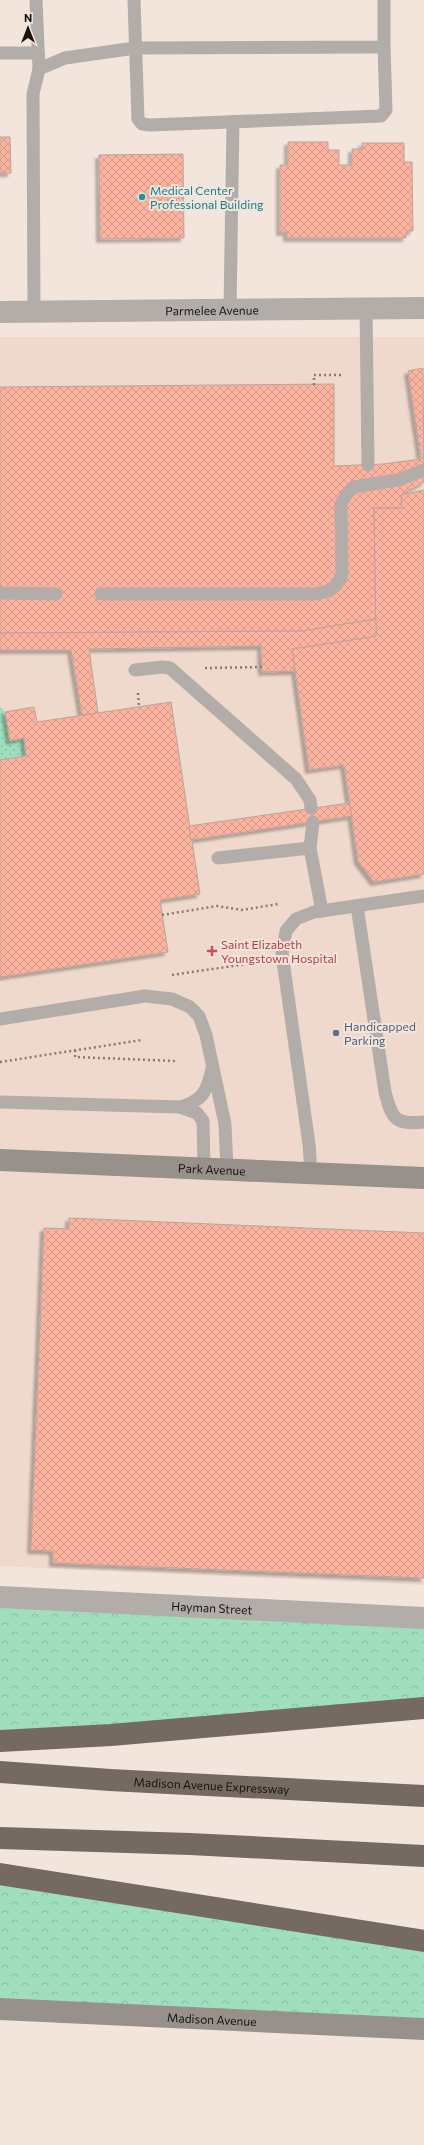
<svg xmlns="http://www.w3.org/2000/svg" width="424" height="2145" font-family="Commissioner,sans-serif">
<defs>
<pattern id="grass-dots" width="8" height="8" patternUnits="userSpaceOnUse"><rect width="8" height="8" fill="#a0dfbd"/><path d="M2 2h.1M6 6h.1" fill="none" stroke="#89bea1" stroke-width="1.8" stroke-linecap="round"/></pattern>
<pattern id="forest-crowns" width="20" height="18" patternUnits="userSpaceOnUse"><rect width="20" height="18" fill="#a0dfbd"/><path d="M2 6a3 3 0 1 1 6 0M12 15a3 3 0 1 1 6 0" fill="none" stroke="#89bea1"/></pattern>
<pattern id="building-cross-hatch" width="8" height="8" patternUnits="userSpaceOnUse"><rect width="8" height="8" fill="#feb39f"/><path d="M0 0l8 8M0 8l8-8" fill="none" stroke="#d99988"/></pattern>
<filter id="shadow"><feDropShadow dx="-3.5" dy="3.5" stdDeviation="1" flood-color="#0004"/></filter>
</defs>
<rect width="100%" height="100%" fill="#f3e5dc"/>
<path fill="#eed9cc" d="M0,337H424V1585L0,1566Z"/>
<path fill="url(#grass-dots)" d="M0,706L5,712L10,741L24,738L26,756L0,760Z"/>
<g fill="url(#forest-crowns)">
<path d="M0,1597L424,1618V1708L0,1741Z"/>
<path d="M0,1874L424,1941V2029L0,2009Z"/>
</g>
<g fill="url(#building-cross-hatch)" stroke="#b5a5a0" filter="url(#shadow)">
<path d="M0,137H10L11,173H0Z"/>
<path d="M288,142H328V150H339V165H352V149H363L362,143H404V162H412L413,231H406V238H287V232H280V165H288Z"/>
<path d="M183,154L184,238L100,239L99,155Z"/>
<path d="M423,368L424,482L401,495L402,508H374L376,619L302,631L0,633V387L334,384V466L383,464L421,459L408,371Z"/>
<path d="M424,490V874L374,882L358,861L344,765L309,770L292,649L376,636L374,508H402L401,495Z"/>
<path d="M376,619V636L292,649L295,671L262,672L261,646L89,649L98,713L82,715L71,650H0V633L302,631Z"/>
<path d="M171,702L200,894L160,900L168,952L0,977V760L26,756L24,738L10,741L5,712L34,707L37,722Z"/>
<path d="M349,803L352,816L191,840L189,826Z"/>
<path d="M69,1218L424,1233V1578L53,1563V1551L31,1550L44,1228L69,1229Z"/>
</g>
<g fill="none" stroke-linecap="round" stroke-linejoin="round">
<g stroke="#857b75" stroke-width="2.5" stroke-dasharray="2 3" stroke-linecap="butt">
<path d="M314,385V375H344"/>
<path d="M205,668L262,667"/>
<path d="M138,693L139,707"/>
<path d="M162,915L217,906L242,910L278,904"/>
<path d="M172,975L253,963L259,957"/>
<path d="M75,1050V1057L175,1061"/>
<path d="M0,1062L142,1040"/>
</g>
<g stroke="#b2ada9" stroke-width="13">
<path d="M36,0L39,69"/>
<path d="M134,0L138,119L142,124L150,125L381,116L386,110L384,47"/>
<path d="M0,53H38"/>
<path d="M366,308L368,465"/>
<path d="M230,310L233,122"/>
<path d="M34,311L33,94L39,69L65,58L135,48L384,47V0"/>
<path d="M0,592L2,593L56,594"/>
<path d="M101,594H315C329,592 338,588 342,573L341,504L347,494L354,487L398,480L424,470"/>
<path d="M135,670L162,667L170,668L296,779L310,800L311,808"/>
<path d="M313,822L310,848L322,911"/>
<path d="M218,858L310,848"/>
<path d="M357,906L385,1092C392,1119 395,1125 424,1122"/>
<path d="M0,1019L145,996L172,999L190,1007L199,1016L206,1035L225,1124L227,1169"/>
<path d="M0,1102L180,1107L197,1113L203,1121L204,1168"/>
<path d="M180,1107C203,1101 207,1091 212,1069"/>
<path d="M311,1173L309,1144L282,954L286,931L296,919L314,912L424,896"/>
</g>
<g stroke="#b2ada9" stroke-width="22">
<path id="s1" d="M0,312L424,308"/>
<path id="s2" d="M0,1597L424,1618"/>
</g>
<g stroke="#98908a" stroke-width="22">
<path id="s3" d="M0,1160L424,1178"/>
<path id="s4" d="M0,2009L424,2029"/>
</g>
<g stroke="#756a61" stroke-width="22">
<path d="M0,1741L111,1735L424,1708"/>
<path id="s5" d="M0,1772L110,1780L424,1796"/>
<path d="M0,1838L190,1844L424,1856"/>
<path d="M0,1874L424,1941"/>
</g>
</g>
<circle fill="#0f9aa8" stroke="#f3e5dc" stroke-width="1.5" cx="142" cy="197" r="4"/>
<path fill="#e0444e" stroke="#f3e5dc" stroke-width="1.5" d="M210 945h4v4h4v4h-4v4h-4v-4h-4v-4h4z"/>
<circle fill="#5c6f8a" stroke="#f3e5dc" stroke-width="1.5" cx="336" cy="1033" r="4"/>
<g text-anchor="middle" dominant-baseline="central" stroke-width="4" stroke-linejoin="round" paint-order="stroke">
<g font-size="12" fill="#0d838f" stroke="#f3e5dc" text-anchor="start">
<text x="150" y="190">Medical Center<tspan x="150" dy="14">Professional Building</tspan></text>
</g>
<g font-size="12" fill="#17120f" stroke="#f3e5dc">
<text stroke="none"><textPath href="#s1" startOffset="212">Parmelee Avenue</textPath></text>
<text stroke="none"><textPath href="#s3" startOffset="212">Park Avenue</textPath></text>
<text stroke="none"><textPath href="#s2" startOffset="212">Hayman Street</textPath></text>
<text stroke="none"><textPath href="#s5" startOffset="212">Madison Avenue Expressway</textPath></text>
<text stroke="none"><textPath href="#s4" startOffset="212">Madison Avenue</textPath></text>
</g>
<g font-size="12" fill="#be3a42" stroke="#f3e5dc" text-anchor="start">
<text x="221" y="944">Saint Elizabeth<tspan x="221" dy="14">Youngstown Hospital</tspan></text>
</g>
<g font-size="12" fill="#4e5e75" stroke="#f3e5dc" text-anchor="start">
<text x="344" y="1026">Handicapped<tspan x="344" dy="14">Parking</tspan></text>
</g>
</g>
<g transform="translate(28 28)" stroke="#f3e5dc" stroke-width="3" paint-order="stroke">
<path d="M0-3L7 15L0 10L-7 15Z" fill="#17120f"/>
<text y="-6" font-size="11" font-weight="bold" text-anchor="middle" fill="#17120f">N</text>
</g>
</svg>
